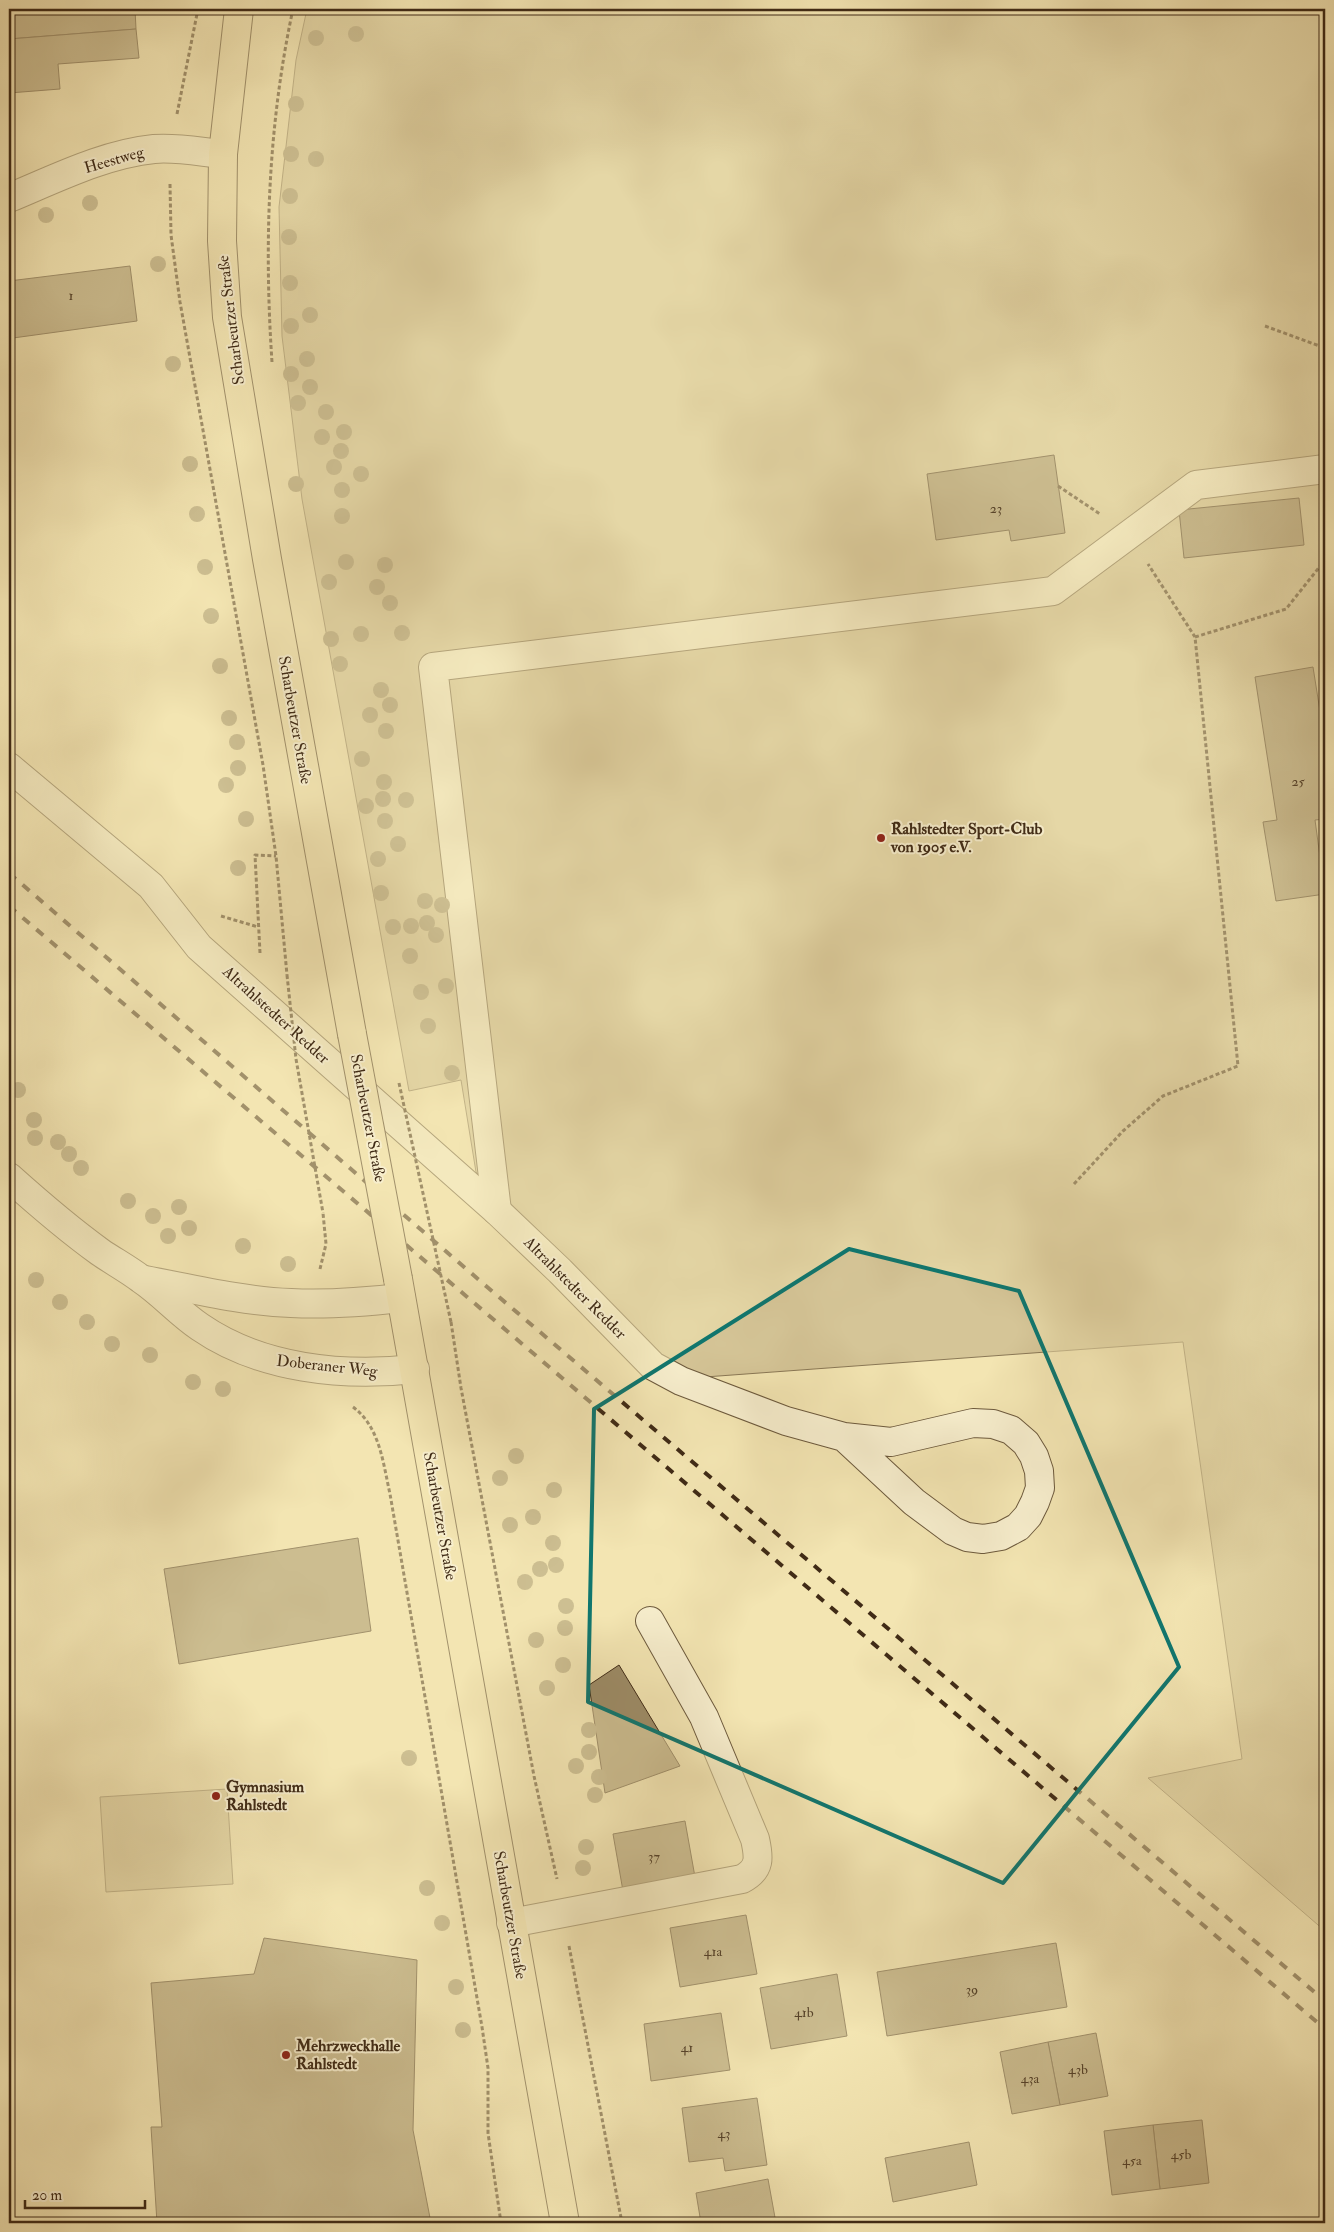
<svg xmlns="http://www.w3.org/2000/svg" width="1334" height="2232" font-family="'IM FELL Double Pica',serif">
<rect width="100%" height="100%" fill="#f3e5b2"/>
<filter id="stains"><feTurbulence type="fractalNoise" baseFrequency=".004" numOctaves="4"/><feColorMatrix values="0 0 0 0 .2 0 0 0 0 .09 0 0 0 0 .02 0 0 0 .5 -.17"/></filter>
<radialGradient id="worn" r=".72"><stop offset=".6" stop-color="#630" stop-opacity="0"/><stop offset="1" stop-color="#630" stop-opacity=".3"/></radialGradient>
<g fill="#d5c597" stroke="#8a7856">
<path d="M307,9H1325V1931L1148,1778L1242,1759L1183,1342L705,1377L664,1362L476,1172L461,1080L409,1091L302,499L282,336L279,207L296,60Z"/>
<path d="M227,1789L233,1884L106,1892L100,1797Z"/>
</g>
<g fill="#9d8c67" stroke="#402b16">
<path d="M9,9H135L136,29L9,39Z"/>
<path d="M136,29L139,58L58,64L60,89L9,93V39Z"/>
<path d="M130,266L137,321L13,338L9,309V281Z"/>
<path d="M1054,455L1065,533L1011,541L1009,530L936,540L927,474Z"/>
<path d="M1299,498L1304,545L1184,558L1179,510Z"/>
<path d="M1313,667L1325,743V819L1315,820L1325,894L1276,901L1263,822L1277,820L1255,677Z"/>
<path d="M358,1538L371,1631L179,1664L164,1569Z"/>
<path d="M619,1665L680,1766L605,1793L589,1685Z"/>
<path d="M685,1821L695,1877L623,1891L613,1834Z"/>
<path d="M746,1915L757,1974L680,1987L670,1928Z"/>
<path d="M264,1938L417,1960L413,2130L431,2223H157L151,2127H162L151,1983L254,1974Z"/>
<path d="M1056,1943L1067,2007L887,2036L877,1972Z"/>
<path d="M837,1974L847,2036L771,2049L760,1988Z"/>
<path d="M721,2013L730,2070L651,2081L644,2024Z"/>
<path d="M1096,2033L1108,2096L1060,2105L1048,2042Z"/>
<path d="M1048,2042L1060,2105L1012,2114L1000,2052Z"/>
<path d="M757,2098L767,2165L725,2171L723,2158L689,2162L682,2108Z"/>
<path d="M1202,2120L1209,2183L1160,2189L1153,2125Z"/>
<path d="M1153,2125L1160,2189L1112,2195L1104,2131Z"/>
<path d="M969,2142L977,2185L893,2202L885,2158Z"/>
<path d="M768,2179L776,2223H701L696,2193Z"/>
</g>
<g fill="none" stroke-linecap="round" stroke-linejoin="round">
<defs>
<g id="minor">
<path d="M9,198C55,179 104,154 154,149C177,147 201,152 223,154"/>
<path d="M9,767L151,886L199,947L497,1211L560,1271L653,1366L681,1381L786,1421L844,1437L914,1502L953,1531L967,1537L983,1539L1001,1536L1018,1527L1028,1516L1035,1502L1040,1488L1039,1471L1034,1456L1026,1443L1011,1430L993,1424L973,1423L891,1442L844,1437"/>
<path d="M9,1177C38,1203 68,1229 100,1252C113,1261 128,1269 141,1279C162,1293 179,1313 200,1327C261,1369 343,1377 415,1369"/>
<path d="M497,1211L433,667L1053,591L1196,485L1325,469"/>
<path d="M145,1280C193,1289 242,1301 291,1303C328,1305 365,1302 401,1298"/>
<path d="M511,1923L742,1879C761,1869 759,1857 755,1839L704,1717L650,1621"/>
</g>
<g id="major">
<path d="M239,9L223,154L222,241L227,317L267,559L352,1034"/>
<path d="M398,1279L565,2223"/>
</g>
</defs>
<use href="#minor" stroke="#6d5a3d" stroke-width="30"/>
<use href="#major" stroke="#402b16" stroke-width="30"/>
<g stroke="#402b16" stroke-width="3" stroke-dasharray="4 2.5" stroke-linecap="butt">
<path d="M177,114L198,9"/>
<path d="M170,184L171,235L180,302L263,765L276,856L287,975"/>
<path d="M1265,326L1325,348"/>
<path d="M272,362C264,244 268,125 293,9"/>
<path d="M1058,486L1100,514"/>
<path d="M1195,637L1286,609L1325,560"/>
<path d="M221,916L258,927"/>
<path d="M260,953L255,855L276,856"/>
<path d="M1074,1184L1123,1131L1163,1096L1238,1066L1195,637L1148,564"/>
<path d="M320,1269L326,1244L323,1213"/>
<path d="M451,1322L461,1388L534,1776L557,1879"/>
<path d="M353,1407C380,1427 383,1463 390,1494L482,2027L488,2068V2133L501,2223"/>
<path d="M569,1946L622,2223"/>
</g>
<use href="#minor" stroke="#f7eecd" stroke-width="28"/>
<use href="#major" stroke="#f3e5b2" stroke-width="28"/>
<g stroke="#402b16" stroke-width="4" stroke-dasharray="9 9" stroke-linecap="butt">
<path d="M9,873L486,1286L1325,2001"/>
<path d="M9,906L1325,2029"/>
</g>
<defs>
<path id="major-bridge" d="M352,1034L398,1279"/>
</defs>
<use href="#major-bridge" stroke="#402b16" stroke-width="30" stroke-linecap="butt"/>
<g stroke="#402b16" stroke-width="3" stroke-dasharray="4 2.5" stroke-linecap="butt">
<path d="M287,975L296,1059L323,1213"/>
<path d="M399,1083L451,1322"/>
</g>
<use href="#major-bridge" stroke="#f3e5b2" stroke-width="28"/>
</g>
<g fill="#a1906a">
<circle cx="356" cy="34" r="8"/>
<circle cx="316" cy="38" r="8"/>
<circle cx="296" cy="104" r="8"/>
<circle cx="291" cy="154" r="8"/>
<circle cx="316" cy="159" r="8"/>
<circle cx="290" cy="196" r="8"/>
<circle cx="90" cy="203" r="8"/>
<circle cx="46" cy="215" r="8"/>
<circle cx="289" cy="237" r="8"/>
<circle cx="158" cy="264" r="8"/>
<circle cx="290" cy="283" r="8"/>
<circle cx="310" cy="315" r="8"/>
<circle cx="291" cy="326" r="8"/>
<circle cx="307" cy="359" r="8"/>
<circle cx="173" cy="364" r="8"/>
<circle cx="291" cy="374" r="8"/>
<circle cx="310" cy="387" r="8"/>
<circle cx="298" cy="403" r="8"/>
<circle cx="326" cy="412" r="8"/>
<circle cx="344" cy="432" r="8"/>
<circle cx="322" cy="437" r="8"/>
<circle cx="341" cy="451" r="8"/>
<circle cx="190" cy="464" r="8"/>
<circle cx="334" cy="467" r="8"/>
<circle cx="361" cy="474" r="8"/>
<circle cx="296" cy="484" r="8"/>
<circle cx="342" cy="490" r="8"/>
<circle cx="197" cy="514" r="8"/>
<circle cx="342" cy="516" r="8"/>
<circle cx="346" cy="562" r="8"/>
<circle cx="385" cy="565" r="8"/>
<circle cx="205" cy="567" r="8"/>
<circle cx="329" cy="582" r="8"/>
<circle cx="377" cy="587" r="8"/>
<circle cx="390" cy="603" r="8"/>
<circle cx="211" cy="616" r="8"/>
<circle cx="402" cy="633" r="8"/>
<circle cx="361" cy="634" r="8"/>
<circle cx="331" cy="639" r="8"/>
<circle cx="340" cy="664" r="8"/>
<circle cx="220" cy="666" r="8"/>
<circle cx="381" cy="690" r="8"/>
<circle cx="390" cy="705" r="8"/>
<circle cx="370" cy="715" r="8"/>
<circle cx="229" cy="718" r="8"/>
<circle cx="386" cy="731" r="8"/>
<circle cx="237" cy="742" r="8"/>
<circle cx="362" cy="759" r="8"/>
<circle cx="238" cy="768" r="8"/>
<circle cx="384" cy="782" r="8"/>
<circle cx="226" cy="785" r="8"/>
<circle cx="383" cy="799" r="8"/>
<circle cx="406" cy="800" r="8"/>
<circle cx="366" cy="806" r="8"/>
<circle cx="246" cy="819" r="8"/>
<circle cx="385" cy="821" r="8"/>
<circle cx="398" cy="844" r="8"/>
<circle cx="378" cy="859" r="8"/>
<circle cx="238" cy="868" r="8"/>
<circle cx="381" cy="893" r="8"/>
<circle cx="425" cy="901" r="8"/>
<circle cx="442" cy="905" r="8"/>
<circle cx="427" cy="923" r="8"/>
<circle cx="411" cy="926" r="8"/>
<circle cx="393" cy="927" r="8"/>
<circle cx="436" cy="935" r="8"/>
<circle cx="410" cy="956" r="8"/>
<circle cx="446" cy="986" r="8"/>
<circle cx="421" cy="992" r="8"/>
<circle cx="428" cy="1026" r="8"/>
<circle cx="452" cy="1073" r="8"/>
<circle cx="18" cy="1090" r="8"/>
<circle cx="34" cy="1120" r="8"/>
<circle cx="35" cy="1138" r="8"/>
<circle cx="58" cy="1142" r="8"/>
<circle cx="69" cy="1154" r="8"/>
<circle cx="81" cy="1168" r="8"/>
<circle cx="128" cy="1201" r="8"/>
<circle cx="179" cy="1207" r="8"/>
<circle cx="153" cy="1216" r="8"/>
<circle cx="189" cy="1228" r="8"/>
<circle cx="168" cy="1236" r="8"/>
<circle cx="243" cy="1246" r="8"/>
<circle cx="288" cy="1264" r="8"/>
<circle cx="36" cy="1280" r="8"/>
<circle cx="60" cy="1302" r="8"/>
<circle cx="87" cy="1322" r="8"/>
<circle cx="112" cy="1344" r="8"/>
<circle cx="150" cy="1355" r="8"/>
<circle cx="193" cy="1382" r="8"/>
<circle cx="223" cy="1389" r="8"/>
<circle cx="516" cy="1456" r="8"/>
<circle cx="500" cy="1478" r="8"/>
<circle cx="554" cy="1490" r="8"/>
<circle cx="533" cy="1517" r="8"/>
<circle cx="510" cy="1525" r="8"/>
<circle cx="553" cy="1543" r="8"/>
<circle cx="556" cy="1565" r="8"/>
<circle cx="540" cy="1569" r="8"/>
<circle cx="525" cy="1582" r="8"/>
<circle cx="566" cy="1606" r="8"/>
<circle cx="565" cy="1628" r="8"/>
<circle cx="536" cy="1640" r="8"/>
<circle cx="563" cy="1665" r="8"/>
<circle cx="547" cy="1688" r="8"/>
<circle cx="589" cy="1730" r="8"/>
<circle cx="589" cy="1752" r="8"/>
<circle cx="409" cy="1758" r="8"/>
<circle cx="576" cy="1766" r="8"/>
<circle cx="599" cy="1777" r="8"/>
<circle cx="595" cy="1795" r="8"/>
<circle cx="586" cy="1847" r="8"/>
<circle cx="583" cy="1868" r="8"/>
<circle cx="427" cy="1888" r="8"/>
<circle cx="442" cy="1923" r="8"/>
<circle cx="456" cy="1987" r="8"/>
<circle cx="463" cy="2030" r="8"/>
</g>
<path d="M0 0H1334V2232H0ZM849,1249L1019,1291L1179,1667L1003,1883L588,1702L594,1409Z" fill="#f3e5b2" fill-opacity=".55" fill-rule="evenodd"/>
<path fill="none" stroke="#0f766e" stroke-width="4" stroke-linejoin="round" d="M849,1249L1019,1291L1179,1667L1003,1883L588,1702L594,1409Z"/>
<g fill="#8f2418" stroke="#f7eecd" stroke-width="2">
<circle cx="881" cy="838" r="5"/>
<circle cx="216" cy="1796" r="5"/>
<circle cx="286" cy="2055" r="5"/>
</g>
<g text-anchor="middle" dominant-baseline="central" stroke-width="4" stroke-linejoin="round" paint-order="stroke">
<g font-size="14" fill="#57432a">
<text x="71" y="295">1</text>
<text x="996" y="508">23</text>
<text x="1298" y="781">25</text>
<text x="654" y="1856">37</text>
<text x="713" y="1951">41a</text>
<text x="972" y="1989">39</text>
<text x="804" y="2012">41b</text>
<text x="687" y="2047">41</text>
<text x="1078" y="2069">43b</text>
<text x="1030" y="2078">43a</text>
<text x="724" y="2133">43</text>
<text x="1181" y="2154">45b</text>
<text x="1132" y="2160">45a</text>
</g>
<g font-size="16" fill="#402b16" stroke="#f7eecd">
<text transform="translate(114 160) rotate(-16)">Heestweg</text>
<text transform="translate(231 320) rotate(-97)">Scharbeutzer Straße</text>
<text transform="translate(295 720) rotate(80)">Scharbeutzer Straße</text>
<text transform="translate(276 1015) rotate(42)">Altrahlstedter Redder</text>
<text transform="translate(368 1118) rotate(79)">Scharbeutzer Straße</text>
<text transform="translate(575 1288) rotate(45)">Altrahlstedter Redder</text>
<text transform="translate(327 1366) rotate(6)">Doberaner Weg</text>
<text transform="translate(440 1516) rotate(80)">Scharbeutzer Straße</text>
<text transform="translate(510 1915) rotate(80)">Scharbeutzer Straße</text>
</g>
<g font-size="16" font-weight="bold" fill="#402b16" stroke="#f7eecd" text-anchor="start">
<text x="891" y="829">Rahlstedter Sport-Club<tspan x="891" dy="18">von 1905 e.V.</tspan></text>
<text x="226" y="1787">Gymnasium<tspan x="226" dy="18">Rahlstedt</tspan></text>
<text x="296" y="2046">Mehrzweckhalle<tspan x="296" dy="18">Rahlstedt</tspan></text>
</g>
</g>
<rect width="1334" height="2232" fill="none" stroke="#f3e5b2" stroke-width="30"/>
<rect x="10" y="10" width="1314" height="2212" fill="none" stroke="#402b16" stroke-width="2.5"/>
<rect x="15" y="15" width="1304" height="2202" fill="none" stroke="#402b16"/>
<path d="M25 2200v8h120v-8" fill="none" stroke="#402b16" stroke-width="2.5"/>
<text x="32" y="2200" font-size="15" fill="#402b16" stroke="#f7eecd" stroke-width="4" paint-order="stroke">20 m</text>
<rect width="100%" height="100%" filter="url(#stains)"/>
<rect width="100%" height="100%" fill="url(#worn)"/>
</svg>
